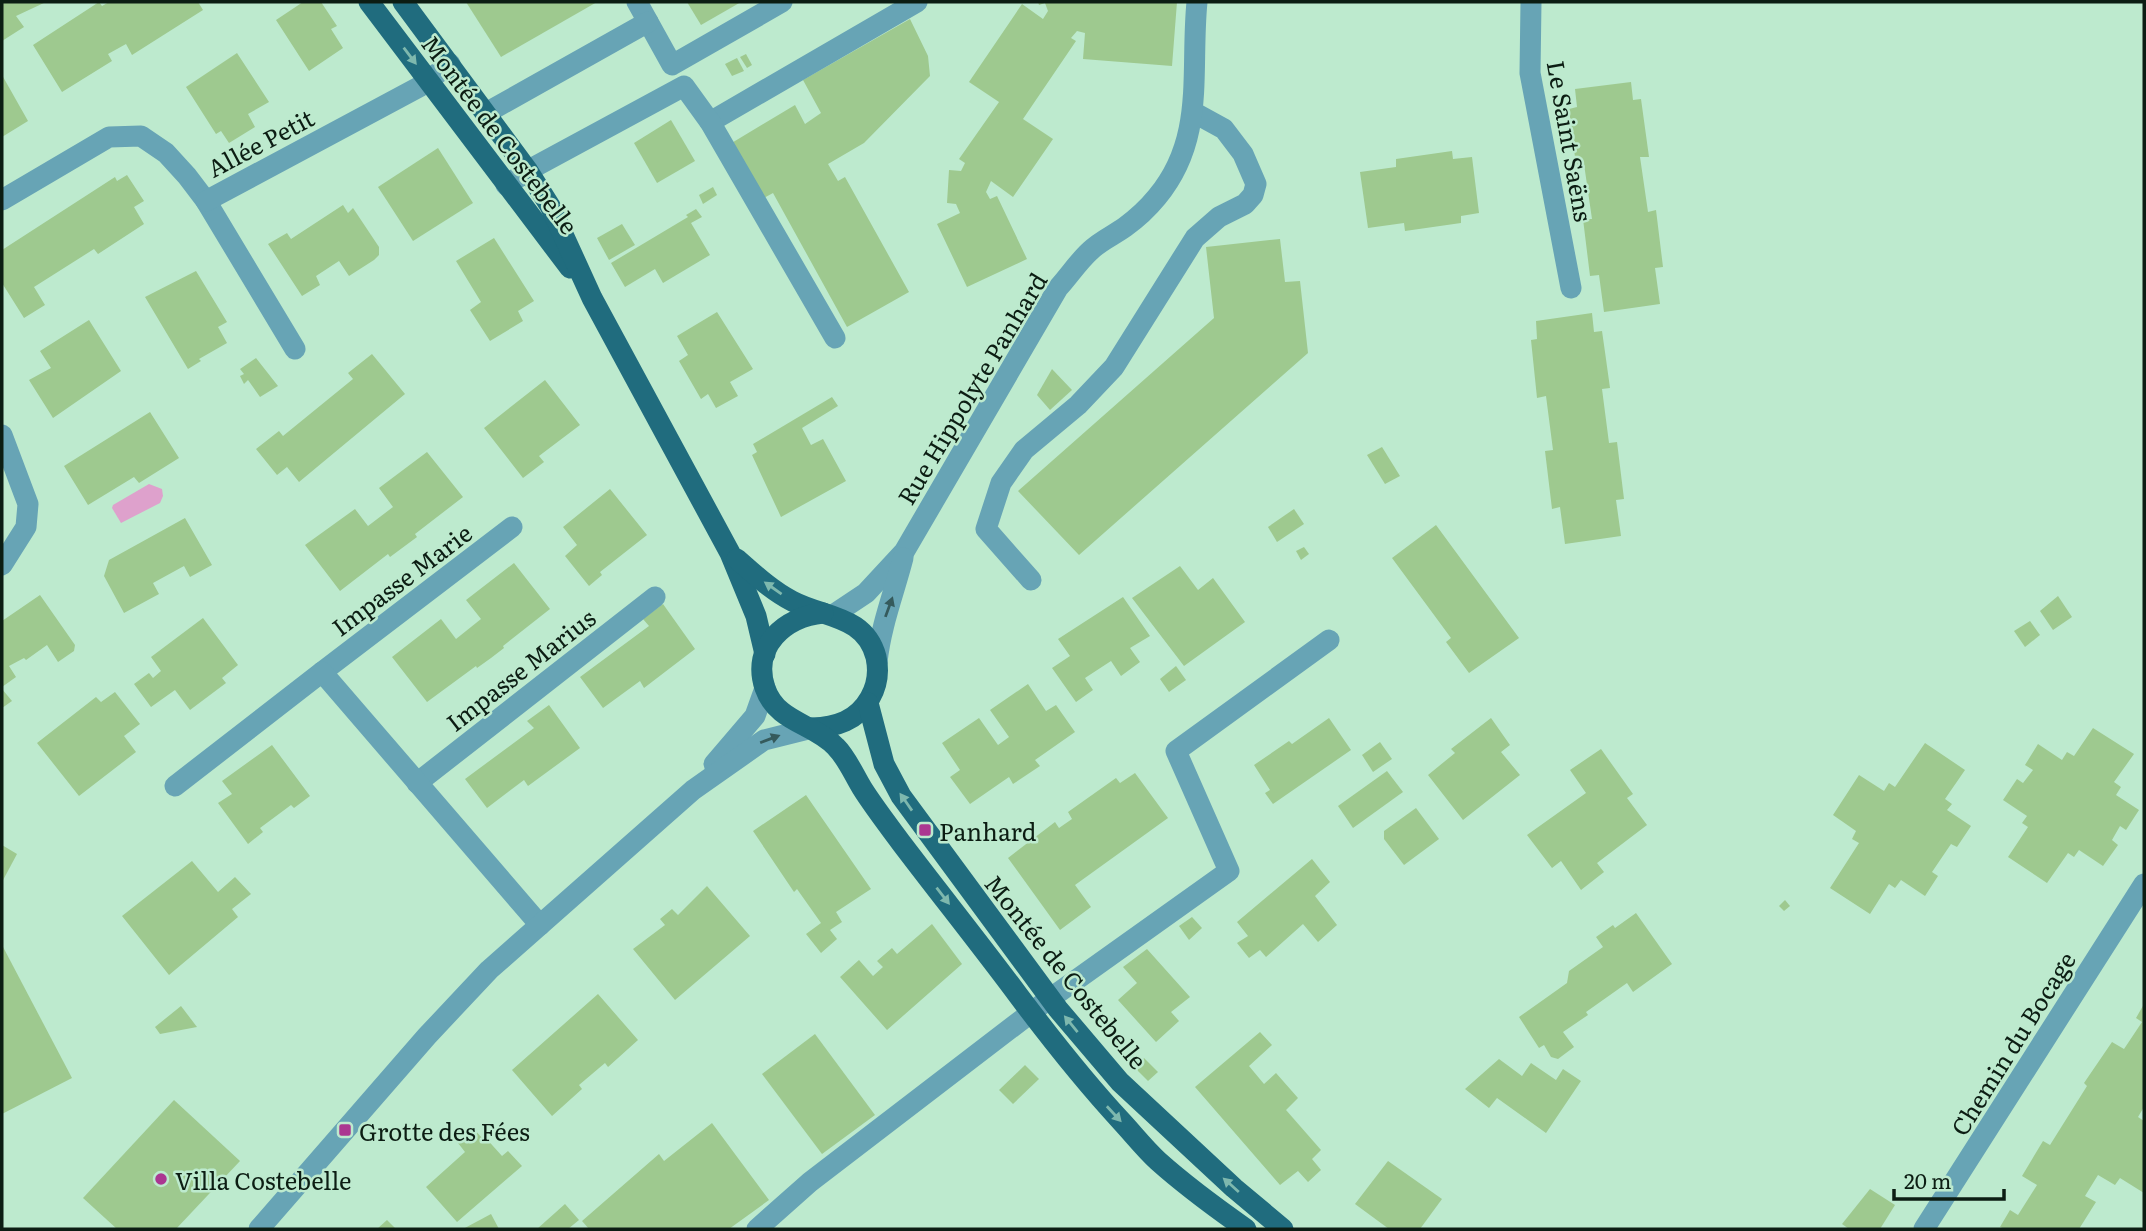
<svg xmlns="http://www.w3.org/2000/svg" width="2146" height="1231" font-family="Literata,serif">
<rect width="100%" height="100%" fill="#bdeace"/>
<path fill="#dea1cc" d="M149,484L162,489L163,496L160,503L121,523L112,508L113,505Z"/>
<g fill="#9ec98f">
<path d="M2,2H46L16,16L24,27L2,41Z"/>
<path d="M99,2L102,6L109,2H198L203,10L132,55L126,44L108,54L112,61L62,92L33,45Z"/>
<path d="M303,2H321L337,26L331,29L343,48L309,71L276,20Z"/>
<path d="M466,2H597L501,57Z"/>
<path d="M687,2H741L701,25Z"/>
<path d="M1038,2H1177L1172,66L1083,59L1085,33L1077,31L1071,38L1076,41L1023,119L1053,139L1013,197L991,181L986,192L990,199L997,196L1027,259L967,287L937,224L960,213L956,204L947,203L949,170L961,171L965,163L959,159L999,102L969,82L1022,4L1043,19L1048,11L1045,3L1039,5Z"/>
<path d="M910,19L928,56L930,76L864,143L828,164L838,181L845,177L909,292L847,327L773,193L760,200L730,144L795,105L805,124L821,113L803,80Z"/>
<path d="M237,53L269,102L248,114L255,127L229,143L221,131L216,134L186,87Z"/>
<path d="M746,54L752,65L747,68L740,57Z"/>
<path d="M737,58L744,71L732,76L725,64Z"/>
<path d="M2,75L28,121L2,137Z"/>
<path d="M1631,82L1633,100L1641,99L1649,157H1640L1648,212L1656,210L1663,267L1655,268L1660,304L1604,312L1599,275L1590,276L1583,219H1592L1584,164L1576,165L1569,109L1577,107L1575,89Z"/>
<path d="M671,120L695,161L657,183L634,143Z"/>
<path d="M438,148L473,203L413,241L378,187Z"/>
<path d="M1452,151L1453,159L1472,157L1479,213L1461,216V223L1405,231L1404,223L1368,228L1360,172L1396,167V159Z"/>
<path d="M127,175L144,201L134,207L144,224L98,254L94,249L34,287L45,305L24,318L2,283V250L115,177L117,181Z"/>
<path d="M713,187L717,195L703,204L699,195Z"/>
<path d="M343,205L348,213L353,208L379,247V255L374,260L349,276L339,261L316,276L320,285L302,296L268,244L287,233L291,239Z"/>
<path d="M696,209L702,217L691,223L710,255L663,283L655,269L625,287L611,263L688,217L686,215Z"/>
<path d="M622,224L635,245L609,260L597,238Z"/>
<path d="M494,238L534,301L518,311L523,321L490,341L470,310L481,302L456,261Z"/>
<path d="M1280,239L1285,282L1300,281L1308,353L1079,555L1018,491L1214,318L1206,247Z"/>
<path d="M196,271L227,322L218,327L227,343L199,359L201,361L188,369L145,297Z"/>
<path d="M717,312L753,369L730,382L738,396L716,408L708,394L701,399L679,361L688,355L677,336Z"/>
<path d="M1592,313L1594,332L1602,331L1605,352L1610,388L1602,389L1609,443L1617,442L1624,499L1616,500L1621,536L1565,544L1560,507L1552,509L1545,451L1553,450L1546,396L1537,398L1531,340L1537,339L1536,321Z"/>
<path d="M89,320L121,371L53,418L29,380L51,368L40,351Z"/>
<path d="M372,354L405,394L299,482L287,467L277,475L256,449L279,431L283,436L353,379L348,373Z"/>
<path d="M256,358L278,386L260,397L248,380L244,384L240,376L244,374L240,369Z"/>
<path d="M1052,369L1072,390L1050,410L1037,395Z"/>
<path d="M545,380L580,425L539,456L544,462L523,478L484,428Z"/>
<path d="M832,397L838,406L802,428L811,445L823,439L846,481L781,517L752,455L757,452L753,444Z"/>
<path d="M150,412L179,458L139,483L134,477L88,505L64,466Z"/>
<path d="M1382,447L1400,476L1385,484L1367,455Z"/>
<path d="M427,452L463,497L415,534L417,537L390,557L388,554L340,591L305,545L355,509L368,526L393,507L379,488Z"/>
<path d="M610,489L647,535L600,572L602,575L589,586L565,556L577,545L563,527Z"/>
<path d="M1294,509L1304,524L1277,542L1268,527Z"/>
<path d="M185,518L212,565L190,577L184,566L153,583L159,594L124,613L104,576L109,560Z"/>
<path d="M1436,525L1519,638L1469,673L1446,642L1451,638L1392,558Z"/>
<path d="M1304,547L1309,554L1301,560L1296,551Z"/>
<path d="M514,563L550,609L503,646L504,648L491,658L477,668L476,666L427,702L392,657L441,619L456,639L481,619L466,600Z"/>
<path d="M1180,566L1198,590L1213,578L1245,622L1184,666L1132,598Z"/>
<path d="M40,595L75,645L74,651L58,662L47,645L26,660L24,658L9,666L16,677L2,687V621Z"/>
<path d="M2058,596L2072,617L2053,630L2040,611Z"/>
<path d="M1123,597L1150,636L1130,648L1140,662L1121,676L1111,661L1085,678L1093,690L1076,702L1052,668L1070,656L1058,639Z"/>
<path d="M663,604L695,649L644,688L640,681L603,708L580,677L649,626L643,619Z"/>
<path d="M203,618L238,665L222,678L226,683L190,710L175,690L151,707L134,684L149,673L153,678L161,671L151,657Z"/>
<path d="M2030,621L2040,635L2025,647L2014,631Z"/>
<path d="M1176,666L1186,680L1169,692L1160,679Z"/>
<path d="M1028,684L1046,711L1056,705L1075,732L1035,760L1040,766L1013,784L1009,777L970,804L950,777L960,770L942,743L979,718L998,745L1009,737L990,710Z"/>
<path d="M2,689L12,701L2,708Z"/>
<path d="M115,692L140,724L124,736L136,752L79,796L37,743L96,697L101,702Z"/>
<path d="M549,705L580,748L528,786L524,780L487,808L465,779L534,728L527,721Z"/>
<path d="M1329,718L1351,750L1273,804L1265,793L1270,790L1254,765L1289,741L1292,744Z"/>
<path d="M1491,718L1510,745L1501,752L1520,775L1463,820L1428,775L1455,753L1451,749Z"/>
<path d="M2093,728L2134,754L2114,782L2121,787L2116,795L2139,810L2126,830L2120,826L2112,840L2118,845L2103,866L2079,850L2074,857L2068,853L2047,883L2008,857L2028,827L2022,823L2027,816L2003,800L2017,779L2023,783L2033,770L2025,765L2038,744L2062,760L2067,752L2074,756Z"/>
<path d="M1380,742L1392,759L1373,772L1362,755Z"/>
<path d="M1925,743L1965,770L1945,799L1952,804L1947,810L1971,826L1957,847L1951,844L1932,872L1938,876L1925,896L1901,880L1895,888L1889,884L1870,914L1830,888L1859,843L1852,839L1856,831L1833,815L1859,775L1884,791L1889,783L1895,787Z"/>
<path d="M272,745L310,796L294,808L291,805L260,828L263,832L248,844L218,803L232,794L222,781Z"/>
<path d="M1601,749L1633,794L1627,798L1647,825L1597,863L1604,872L1581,890L1561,861L1552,868L1527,835L1586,793L1570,770Z"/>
<path d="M1387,771L1403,792L1353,828L1338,806Z"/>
<path d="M1135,773L1168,818L1075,885L1091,907L1060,930L1008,858L1055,822L1059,828L1072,819L1068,812L1116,778L1120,783Z"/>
<path d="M806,795L871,889L836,912L842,922L830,930L837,939L821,953L806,934L821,923L797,889L794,892L753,831Z"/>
<path d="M1416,808L1439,839L1404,865L1384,839V831Z"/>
<path d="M2,845L17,854L2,882Z"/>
<path d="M1312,859L1330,882L1315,896L1337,925L1318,942L1303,924L1266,957L1260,950L1249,958L1237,943L1248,936L1237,922Z"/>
<path d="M192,861L218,892L235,877L251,894L232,909L238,917L169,975L122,916Z"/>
<path d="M707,886L750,936L675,1000L633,949L665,925L660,919L672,909L678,915Z"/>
<path d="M1785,900L1790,906L1784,911L1779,906Z"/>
<path d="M1636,913L1672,964L1633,992L1627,983L1586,1012L1588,1015L1563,1032L1574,1047L1558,1059L1551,1057L1544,1045L1539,1048L1519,1017L1567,983L1569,971L1603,947L1596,937L1613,925L1615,928Z"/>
<path d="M1192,917L1202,928L1189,940L1179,926Z"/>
<path d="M932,924L962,964L887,1030L840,977L859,960L873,976L883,967L877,961L892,948L897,954Z"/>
<path d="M2,945L72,1078L2,1114Z"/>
<path d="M1147,949L1190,997L1171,1012L1179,1021L1156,1042L1118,1000L1137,983L1123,967Z"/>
<path d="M598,994L638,1040L608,1067L605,1063L579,1085L582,1089L552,1116L512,1070Z"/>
<path d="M2144,1004V1107L2138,1117L2144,1121V1193L2120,1178L2115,1185L2098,1175L2085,1196L2096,1202L2079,1229H2005L2000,1227L2010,1210L2018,1215L2037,1185L2022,1176L2043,1141L2050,1145L2087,1086L2084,1083L2112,1042L2124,1049L2142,1022L2136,1018Z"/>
<path d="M181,1006L197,1027L160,1034L155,1027Z"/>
<path d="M1260,1032L1272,1045L1249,1066L1264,1084L1276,1073L1298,1098L1286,1110L1321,1150L1312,1159L1321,1170L1308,1182L1298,1171L1280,1185L1195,1087Z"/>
<path d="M815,1034L875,1115L822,1154L762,1074Z"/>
<path d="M1144,1058L1158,1072L1148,1081L1135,1068Z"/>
<path d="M1499,1059L1522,1076L1531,1063L1556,1080L1563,1069L1581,1081L1546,1133L1497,1098L1489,1108L1465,1089Z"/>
<path d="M1025,1065L1039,1079L1013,1104L999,1090Z"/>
<path d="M174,1100L240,1161L176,1229H117L83,1198Z"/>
<path d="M712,1123L769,1200L729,1229H589L582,1221L659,1154L664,1161Z"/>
<path d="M474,1129L482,1138L484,1136L502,1156L508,1151L522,1166L457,1222L426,1187L465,1152L458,1143Z"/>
<path d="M1388,1161L1442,1199L1420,1229H1389L1355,1204Z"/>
<path d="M1870,1189L1895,1205L1880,1229H1849L1842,1224Z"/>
<path d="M565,1204L579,1220L568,1229H537Z"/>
<path d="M491,1214L499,1229H463Z"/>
<path d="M387,1220L396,1229H377Z"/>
</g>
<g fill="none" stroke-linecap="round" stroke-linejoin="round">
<g stroke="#67a4b5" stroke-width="21">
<path d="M637,2L672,65L782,2"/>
<path d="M1531,2L1530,73L1571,288"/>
<path d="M486,113L648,22"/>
<path d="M710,122L917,2"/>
<path d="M506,185L538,165L684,86L710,122L835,338"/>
<path d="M2,200L109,137L141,136L166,153L187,176L206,201L295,349"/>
<path d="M206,201L419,87L450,64"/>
<path d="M2,435L28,504L26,527L2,565"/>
<path d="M1031,580L986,529L1001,483L1024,450L1078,405L1114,367L1195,238L1219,217L1245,204L1253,195L1256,184L1243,154L1224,129L1193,112"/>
<path d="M833,615L866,593L904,552L1058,288C1069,276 1078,262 1090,251C1100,241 1114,235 1125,227C1136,219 1148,208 1157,197C1206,138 1190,72 1197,2"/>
<path d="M877,662C881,625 894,593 903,558"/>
<path d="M322,672L512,527"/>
<path d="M714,764L755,716L765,688"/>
<path d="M417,783L655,597"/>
<path d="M175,786L322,672L540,925"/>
<path d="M259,1229L427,1036L489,970L693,790L764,740L812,728"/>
<path d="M757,1229L810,1182L1041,1005L1229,871L1176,751L1329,640"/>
<path d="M1924,1229L2144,884"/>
</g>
<g stroke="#206c7e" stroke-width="21">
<path d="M369,2L570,268"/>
<path d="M403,2L528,171L550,206L592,298L730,553L756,616L765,654"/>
<path d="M737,559C754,574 771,590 792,601C824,618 865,615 876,657C879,671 877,686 870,698C857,721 836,727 812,728"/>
<path d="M823,613C785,617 751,646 765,688C777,723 814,723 836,747C847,758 854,775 862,788C874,807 888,825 902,844C940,894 980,944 1018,995C1051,1039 1085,1082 1122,1122C1134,1135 1145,1149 1158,1161C1186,1186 1216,1208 1246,1229"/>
<path d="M868,703L884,764L901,796L1058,1009L1120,1082L1234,1188L1283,1229"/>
</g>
</g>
<defs><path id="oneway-solid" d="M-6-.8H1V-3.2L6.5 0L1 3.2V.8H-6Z" transform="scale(1.75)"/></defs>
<g fill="#7eb8ae">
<use href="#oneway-solid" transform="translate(410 56) rotate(53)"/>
<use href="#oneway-solid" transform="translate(773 588) rotate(-145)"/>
<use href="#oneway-solid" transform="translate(906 802) rotate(-125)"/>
<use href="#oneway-solid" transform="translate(943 896) rotate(52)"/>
<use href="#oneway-solid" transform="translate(1071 1024) rotate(-129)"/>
<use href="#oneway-solid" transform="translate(1114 1114) rotate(47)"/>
<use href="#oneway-solid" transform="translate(1231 1185) rotate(-138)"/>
</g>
<g fill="#355a5c">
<use href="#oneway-solid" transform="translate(889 607) rotate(-70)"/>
<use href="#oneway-solid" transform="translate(770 739) rotate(-21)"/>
</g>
<g fill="#ab3791" stroke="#bdeace" stroke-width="2.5">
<rect x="918" y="823" width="14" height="14" rx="3.5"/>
<rect x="338" y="1123" width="14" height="14" rx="3.5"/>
<circle cx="161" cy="1179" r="7"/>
</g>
<g text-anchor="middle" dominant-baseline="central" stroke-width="5" stroke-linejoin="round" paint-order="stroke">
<g font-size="24" fill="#0c1d13" stroke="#bdeace">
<text transform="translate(501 134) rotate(53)">Montée de Costebelle</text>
<text transform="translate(1571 141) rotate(80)">Le Saint Saëns</text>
<text transform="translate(260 142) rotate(-28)">Allée Petit</text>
<text transform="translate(971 388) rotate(-59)">Rue Hippolyte Panhard</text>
<text transform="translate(401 579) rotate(-37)">Impasse Marie</text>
<text transform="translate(520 669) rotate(-38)">Impasse Marius</text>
<text transform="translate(1067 971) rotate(51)">Montée de Costebelle</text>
<text transform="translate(2012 1043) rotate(-58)">Chemin du Bocage</text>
</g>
<g font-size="24" fill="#0c1d13" stroke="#bdeace" text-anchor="start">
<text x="939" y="830">Panhard</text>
<text x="359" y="1130">Grotte des Fées</text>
<text x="175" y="1179">Villa Costebelle</text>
</g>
</g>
<rect width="2146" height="1231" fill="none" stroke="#0c1d13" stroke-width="7"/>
<path d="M1894 1189v10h110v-10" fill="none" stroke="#0c1d13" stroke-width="3.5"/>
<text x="1904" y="1189" font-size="21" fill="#0c1d13" stroke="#bdeace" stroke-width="5" paint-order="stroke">20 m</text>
</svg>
